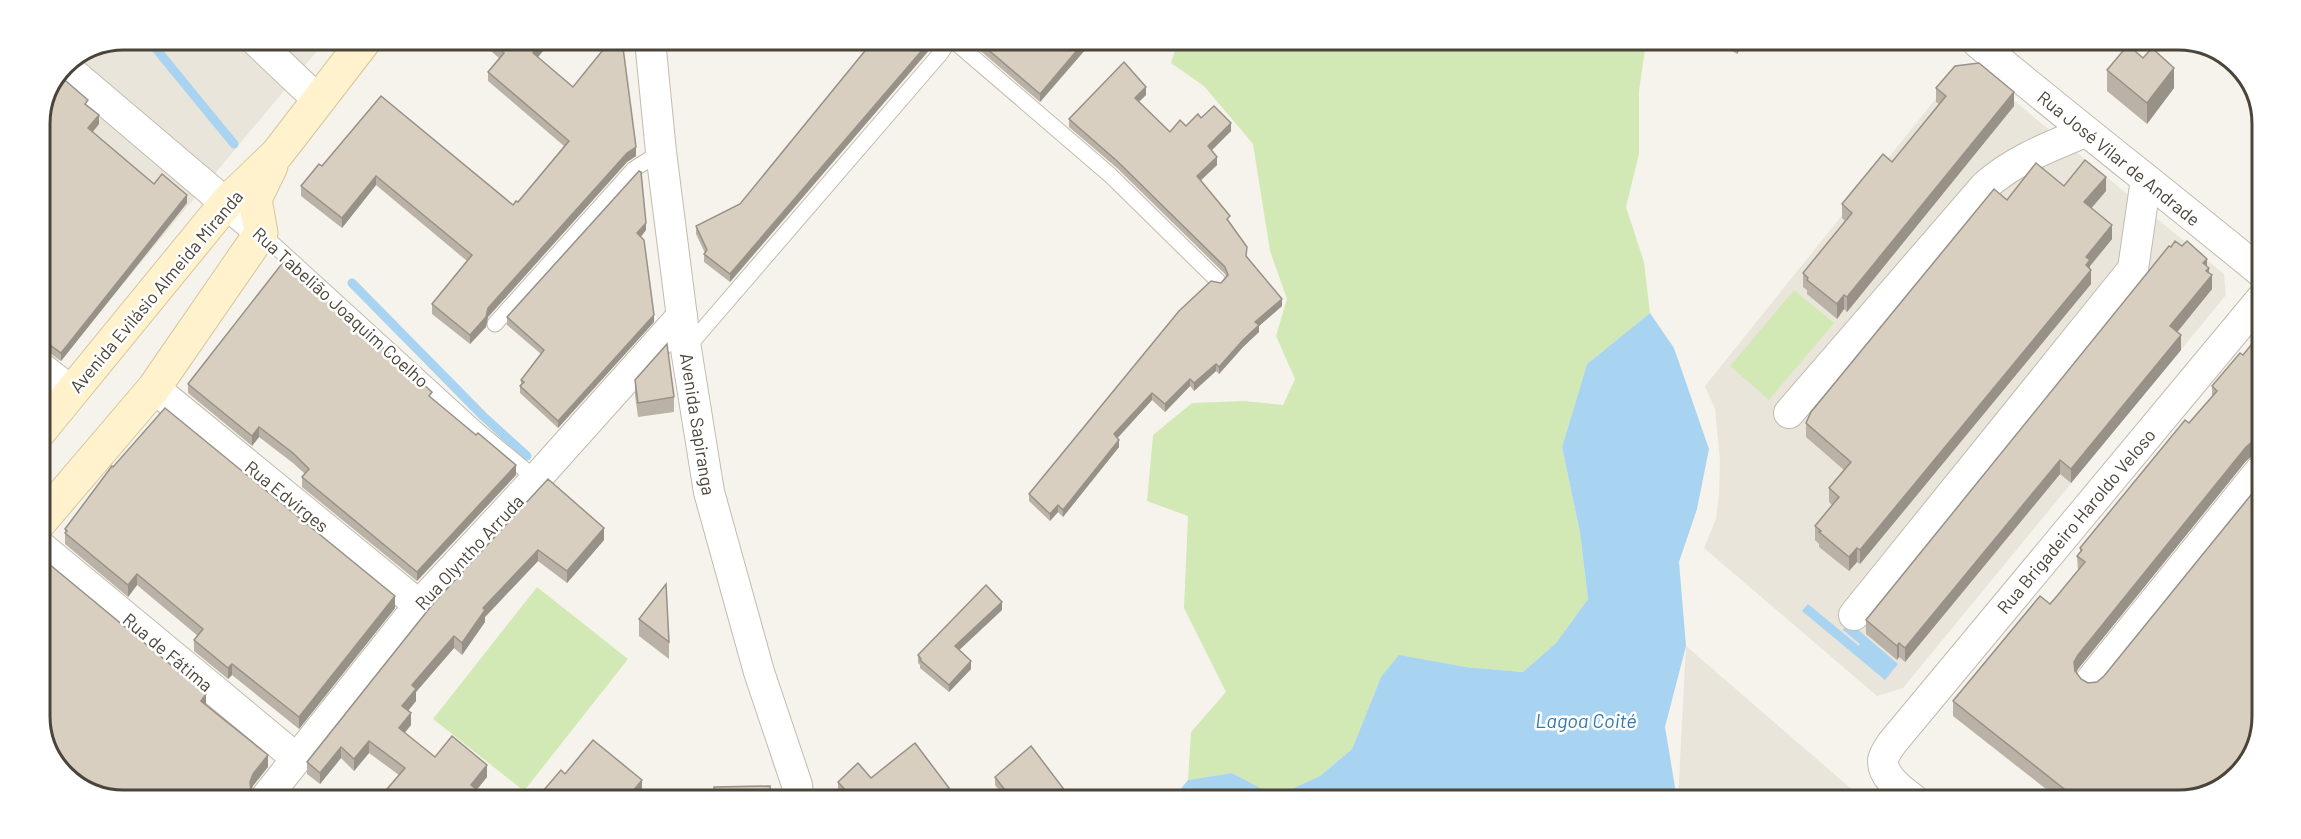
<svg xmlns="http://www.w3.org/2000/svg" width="2301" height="839" font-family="Barlow,sans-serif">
<rect width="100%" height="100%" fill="#f6f3ec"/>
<g fill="#eae5da">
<path d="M124,39H327L39,385V118L64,64Z"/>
<path d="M1977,70L2224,274L2226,295L1903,688L1877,696L1704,548L1716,519L1719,494L1720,460L1715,409L1705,386L1954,76Z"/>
<path d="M1686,646L1863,799H1678Z"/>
</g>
<g fill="#d2e9b5">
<path d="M1178,41L1646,42L1639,91V154L1626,207L1644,262L1650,313L1587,364L1562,447L1580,533L1588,599L1556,643L1523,672L1465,667L1381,677L1352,749L1320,776L1276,796L1232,773L1188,780L1191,732L1226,692L1184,608L1188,516L1147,501L1153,435L1192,403L1244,401L1283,405L1295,379L1276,336L1287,299L1270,251L1253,144L1204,86L1171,63Z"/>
<path d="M1794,290L1834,323L1769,400L1730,366Z"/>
<path d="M537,587L628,659L524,791L433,719Z"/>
</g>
<g fill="#a9d4f1">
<path d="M1650,313L1674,348L1709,449L1697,509L1679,562L1686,646L1665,727L1677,799L1173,798L1188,780L1232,773L1276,796L1320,776L1352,749L1381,677L1399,655L1465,667L1523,672L1556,643L1588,599L1580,533L1562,447L1587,364Z"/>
<path d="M1808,604L1859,646L1860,644L1843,630L1849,622L1898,664L1885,680L1802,611Z"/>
</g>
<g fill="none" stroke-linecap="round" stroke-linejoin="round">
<g stroke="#a9d4f1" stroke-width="9">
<path d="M148,39L234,144"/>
<path d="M352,283L483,416L527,456"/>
</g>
<defs>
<g id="lane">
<path d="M954,41L1110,175L1218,281"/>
<path d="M261,233L477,430L536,479"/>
<path d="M495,324L634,169L661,152"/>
<path d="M686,349L940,54L949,41"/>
</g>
<g id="street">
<path d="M254,39L318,100"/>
<path d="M650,40L661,152L686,349L709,492L759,672L797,785L798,797"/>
<path d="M1978,43C2072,121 2167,195 2261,272"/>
<path d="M63,65L261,233"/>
<path d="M39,366L71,391"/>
<path d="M154,388L419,605"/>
<path d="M1789,413L1985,186C2014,160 2049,147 2085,132"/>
<path d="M39,545L296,758"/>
<path d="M1854,615L2133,269L2146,179"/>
<path d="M2091,680L2259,472"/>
<path d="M267,796L419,605L536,479L682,316"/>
<path d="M1913,799C1901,790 1882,777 1883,760C1884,754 1889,748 1892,743L2261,299"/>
</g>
<g id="secondary">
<path d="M39,432L227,202L277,154L365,40"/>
<path d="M39,523L154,388L261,233L255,199L271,166"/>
</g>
</defs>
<use href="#lane" stroke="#c2bbae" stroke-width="17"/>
<use href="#street" stroke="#c2bbae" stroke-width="32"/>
<use href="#secondary" stroke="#d5c69b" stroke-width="35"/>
<use href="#lane" stroke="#fff" stroke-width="15"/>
<use href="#street" stroke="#fff" stroke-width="30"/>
<use href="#secondary" stroke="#fff2cd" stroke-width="33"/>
</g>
<g fill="#bab2a6">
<path d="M478,40H552L538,57L636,156L627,162L488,317L486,327L470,344L432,314V304L467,261L376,185L342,228L301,196V186L322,166L381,96L513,205L518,202L564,146L488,81V72L499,58Z"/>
<path d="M873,41H937L730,282L704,262V254L705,253L696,234V226L740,204Z"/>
<path d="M969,41H1085V50L1040,102Z"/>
<path d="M1718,42H1745L1737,54Z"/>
<path d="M2107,70L2174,88L2147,124L2107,91Z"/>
<path d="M1936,88L2014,106L1847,312L1844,309L1837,319L1807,294V290L1803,287V273L1845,221L1842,218V204L1892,162L1939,104L1936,102Z"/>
<path d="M1146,95L1139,102L1170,132L1186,126L1201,118L1231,131L1212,150L1217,165L1201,180L1230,224L1247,257L1282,306L1259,326V332L1243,347L1219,374L1216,371L1194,391L1190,386L1165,412L1152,400L1117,438L1119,447L1063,517L1058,512L1050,521L1029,501V494L1226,277L1225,274L1117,168L1069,127V119Z"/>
<path d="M88,106L99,124L93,132L154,184L187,203L61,361L39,345V118Z"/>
<path d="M2064,186L2106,191L2091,208L2112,239L2090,266L2091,284L1860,564L1857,562L1849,571L1819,547V544L1815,540V526L1832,505L1829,502V488L1844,470L1806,437V423L2007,200Z"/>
<path d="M646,230L641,237L654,322L558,428L520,393V386L521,384V380L541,354L507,325V317Z"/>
<path d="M2209,273L2212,289L2177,332L2181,350L2071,483L2060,474L1905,662L1899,657L1897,660L1866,634V620Z"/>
<path d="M2260,334V455L2252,456L2246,461L2078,669L2076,673L2178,800H2060L1953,716V701L2050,604L2078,571L2077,556L2080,553V548L2212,397V386L2243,355Z"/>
<path d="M635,380L674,397V412L638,417L635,395Z"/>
<path d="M188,384L432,398L516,475L417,581L302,487V477L305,474L293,463L259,437L252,446L188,393Z"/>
<path d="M548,479L604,540L567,583L538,561L485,617V622L462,655L454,648L416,692V701L408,711L411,725L404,733L435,757L487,777L477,790L399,775L369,753L354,771L341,758L320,784L307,774V762Z"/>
<path d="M65,529L395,608L299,729L232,675L228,679L194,651V640L198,636L137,585L128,597L65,544Z"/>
<path d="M1002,610L959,650L971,669L949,692L920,668V665L918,663V655Z"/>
<path d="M639,619L669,642V659L639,636Z"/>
<path d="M565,774L642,794L640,797H543V791Z"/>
<path d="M995,777L1069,798H1005L995,785Z"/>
<path d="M871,778L949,796L948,797H844L838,790V782Z"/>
</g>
<g fill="#979187">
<path d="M544,40H552L533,63V53Z"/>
<path d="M930,41H937L730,282V274Z"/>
<path d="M1085,41V50L1040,102V94Z"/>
<path d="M1740,42H1745L1737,54V47Z"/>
<path d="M2174,68V88L2147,124V103Z"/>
<path d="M1146,87V95L1135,105V98Z"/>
<path d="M2014,92V106L1847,312V297Z"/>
<path d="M99,115V124L88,137V128Z"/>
<path d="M1231,123V131L1208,154V146Z"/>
<path d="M636,147V156L627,162L488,317L486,327L470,344V335L488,308L627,153Z"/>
<path d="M1217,157V165L1197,184V176Z"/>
<path d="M376,176V185L342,228V218Z"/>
<path d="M2106,177V191L2084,217V202Z"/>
<path d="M187,195V203L61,361V353Z"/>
<path d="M646,223V230L637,241V233Z"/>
<path d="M2112,225V239L2090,266V271L2091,270V284L1860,564V550L2086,257Z"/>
<path d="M2207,259V269L2209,268V279L2212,275V289L2170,341V326L2203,263Z"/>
<path d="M1844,295V309L1837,319V304Z"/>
<path d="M1282,299V306L1259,326V332L1243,347L1219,374V367L1255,322Z"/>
<path d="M654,315V322L558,428V421Z"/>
<path d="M2181,335V350L2071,483V469Z"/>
<path d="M1216,364V371L1194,391V383Z"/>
<path d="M1190,379V386L1165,412V404Z"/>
<path d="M1152,393V400L1114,442V434Z"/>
<path d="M259,427V437L252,446V436Z"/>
<path d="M1119,440V447L1063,517V510Z"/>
<path d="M2252,442V456L2246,461L2078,669L2074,677V662L2078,655L2246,447Z"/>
<path d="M2060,460V474L1905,662V648Z"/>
<path d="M516,465V475L417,581V572Z"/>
<path d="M1058,505V512L1050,521V514Z"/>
<path d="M604,528V540L567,583V571Z"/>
<path d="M1857,548V562L1849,571V557Z"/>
<path d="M538,550V561L485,617V622L462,655V643L483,608Z"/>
<path d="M137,574V585L128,597V585Z"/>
<path d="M395,596V608L299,729V717Z"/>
<path d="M1002,602V610L955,654V646Z"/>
<path d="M454,636V648L416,692V701L402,718V706L412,685Z"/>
<path d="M1899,643V657L1897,660V646Z"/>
<path d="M971,661V669L949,692V685Z"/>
<path d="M232,664V675L228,679V668Z"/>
<path d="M206,694V706L201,701Z"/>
<path d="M411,713V725L399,740V728Z"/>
<path d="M369,741V753L354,771V759Z"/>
<path d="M341,747V758L320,784V773Z"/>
<path d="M268,755V767L253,786L250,794V782L253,774Z"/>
<path d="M487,765V777L471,796V785Z"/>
<path d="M642,780V794L640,797H628Z"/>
<path d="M949,788V796L948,797H938Z"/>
</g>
<g fill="#d8cfc1" stroke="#979187" stroke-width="1.5">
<path d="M489,40H544L533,53L573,87L611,40H622L636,147L627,153L488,308L486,317L470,335L432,304L472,255L376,176L342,218L301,186L319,164L322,166L381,96L513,205L516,201L518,202L569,141L488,72L504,53Z"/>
<path d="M873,41H930L730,274L704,254L707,250L696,226L740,204Z"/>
<path d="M978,41H1085L1040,94Z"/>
<path d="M1730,42H1740L1737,47Z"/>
<path d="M2128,45L2143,58L2152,48L2174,68L2147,103L2107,70Z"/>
<path d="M1124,62L1146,87L1135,98L1170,132L1180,120L1186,126L1198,114L1201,118L1214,106L1231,123L1208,146L1217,157L1197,176L1230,216L1227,219L1247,247L1246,256L1282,299L1255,322L1259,325L1243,340L1219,367L1216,364L1194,383L1190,379L1165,404L1152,393L1114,434L1119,440L1063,510L1058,505L1050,514L1029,494L1179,311L1211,281L1221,283L1228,275L1225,267L1117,161L1069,119Z"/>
<path d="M1979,63L2014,92L1847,297L1844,295L1837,304L1807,280L1808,278L1803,273L1852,213L1842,204L1883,154L1892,162L1946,96L1936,88L1955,66Z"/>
<path d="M59,75L88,100L85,104L99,115L88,128L154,184L162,174L187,195L61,353L39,337V118Z"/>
<path d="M2085,160L2106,177L2084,202L2112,225L2086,257L2090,260L2086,265L2091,270L1860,550L1857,548L1849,557L1819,532L1821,531L1815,526L1839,497L1829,488L1851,462L1806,423L1811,412L1994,189L2007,200L2036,163L2064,186Z"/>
<path d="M639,171L641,172L646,223L637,233L644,240L654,315L558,421L520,386L524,382L521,380L544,350L507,317Z"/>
<path d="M2175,241L2182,246L2187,241L2207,259L2203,263L2209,268L2206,271L2212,275L2170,326L2181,335L2071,469L2060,460L1905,648L1899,643L1897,646L1866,620L2169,246L2171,247Z"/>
<path d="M284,261L349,317L432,392L429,396L476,435L478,433L516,465L417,572L302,477L309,469L293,453L259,427L252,436L188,384Z"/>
<path d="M2260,334V441L2252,442L2246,447L2078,655L2074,662L2075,671L2081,679L2088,683L2097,682L2104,676L2259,485L2258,742L2229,783L2178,800H2078L1953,701L2040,596L2050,604L2057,596L2085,562L2077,556L2082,550L2080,548L2185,420L2189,423L2217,391L2212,386L2240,353L2243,355Z"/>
<path d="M667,344L674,397L638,403L635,380Z"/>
<path d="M165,408L395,596L299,717L232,664L228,668L194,640L203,629L137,574L128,585L65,533L67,531L65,529L112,466L113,467Z"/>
<path d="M548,479L604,528L567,571L538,550L483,608L485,610L462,643L454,636L412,685L416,689L402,706L411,713L399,728L435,757L452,736L487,765L471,785L485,796H381L405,768L369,741L354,759L341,747L320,773L307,762L432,605Z"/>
<path d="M43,559L206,694L201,701L268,755L253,774L250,782L251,791L255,796H104L99,791L96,795L57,767L39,721V563Z"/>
<path d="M666,584L669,642L639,619Z"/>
<path d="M986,585L1002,602L955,646L971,661L949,685L920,660L921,659L918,655Z"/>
<path d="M593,740L642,780L628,797H549L543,791L561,770L565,774Z"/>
<path d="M915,743L949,788L938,797H846L849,794L838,782L858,763L871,778Z"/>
<path d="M1031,746L1069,796L1066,798H1011L995,777Z"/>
<path d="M770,786L771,797H714V787Z"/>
</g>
<g text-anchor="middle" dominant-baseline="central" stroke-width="5" stroke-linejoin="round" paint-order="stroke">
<g font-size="18" fill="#4b4439" stroke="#fff">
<text transform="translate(2119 158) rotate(39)">Rua José Vilar de Andrade</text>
<text transform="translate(156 291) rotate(-50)">Avenida Evilásio Almeida Miranda</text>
<text transform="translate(341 307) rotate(42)">Rua Tabelião Joaquim Coelho</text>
<text transform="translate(698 424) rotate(81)">Avenida Sapiranga</text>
<text transform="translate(287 496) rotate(39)">Rua Edvirges</text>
<text transform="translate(2076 521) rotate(-50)">Rua Brigadeiro Haroldo Veloso</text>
<text transform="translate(469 552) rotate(-47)">Rua Olyntho Arruda</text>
<text transform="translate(168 652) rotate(40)">Rua de Fátima</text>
</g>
<g font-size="20" font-style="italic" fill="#2e7ab1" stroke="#fff">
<text x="1586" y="720">Lagoa Coité</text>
</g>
</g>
<path d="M0 0H2301V839H0ZM124 50H2178A74 74 0 0 1 2252 124V716A74 74 0 0 1 2178 790H124A74 74 0 0 1 50 716V124A74 74 0 0 1 124 50Z" fill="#fff" fill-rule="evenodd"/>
<path fill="none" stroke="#4b4439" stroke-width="3" d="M124 50H2178A74 74 0 0 1 2252 124V716A74 74 0 0 1 2178 790H124A74 74 0 0 1 50 716V124A74 74 0 0 1 124 50Z"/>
</svg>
